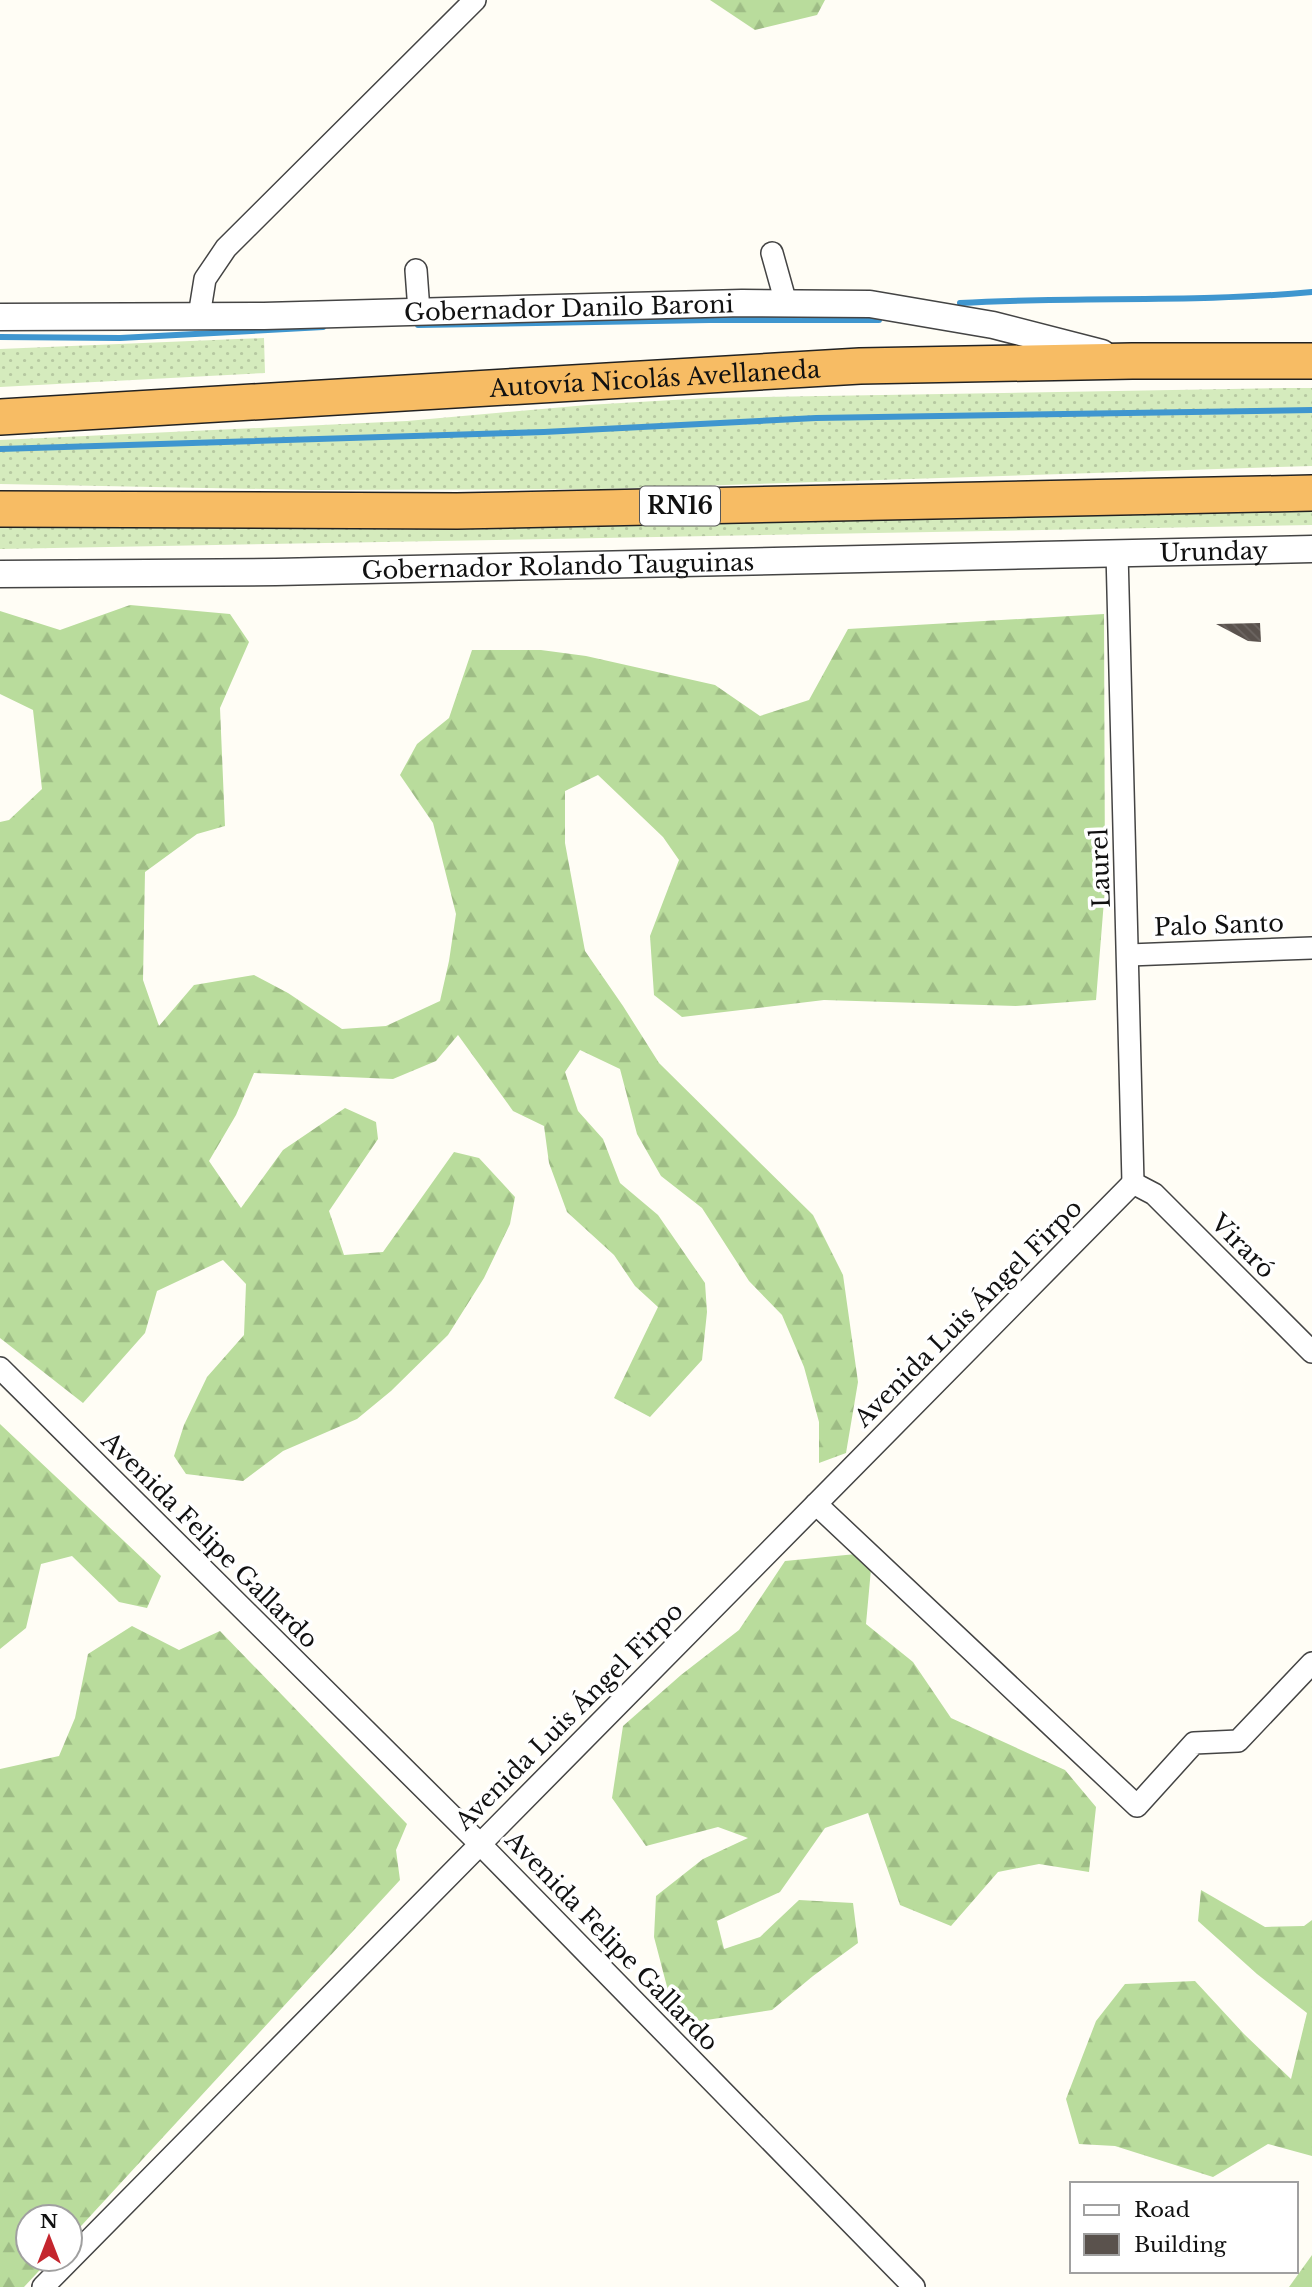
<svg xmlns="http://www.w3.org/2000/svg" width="1312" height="2287" font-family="'Libre Baskerville',serif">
<defs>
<pattern id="grass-dots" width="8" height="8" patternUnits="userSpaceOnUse" patternTransform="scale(1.75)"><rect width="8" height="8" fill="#d5ebbd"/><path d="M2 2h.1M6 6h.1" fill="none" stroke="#b6c8a1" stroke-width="1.8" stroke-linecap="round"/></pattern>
<pattern id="forest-firs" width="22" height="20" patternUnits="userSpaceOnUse" patternTransform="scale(1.75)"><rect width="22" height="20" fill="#b9dc9c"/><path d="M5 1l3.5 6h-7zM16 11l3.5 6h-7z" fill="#9ebc85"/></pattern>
<pattern id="building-back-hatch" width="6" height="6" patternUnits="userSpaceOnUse" patternTransform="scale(1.75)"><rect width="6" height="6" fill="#5a524d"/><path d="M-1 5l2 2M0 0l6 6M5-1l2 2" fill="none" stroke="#6d6662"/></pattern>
</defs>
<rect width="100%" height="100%" fill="#fffdf5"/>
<g fill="url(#grass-dots)">
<path d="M264,338L265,373L0,387V349Z"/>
<path d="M1289,388H1312V466L602,489L313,490L0,484V440L407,421L587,405L707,398Z"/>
<path d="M1312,502V525L0,549V520Z"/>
</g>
<g fill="url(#forest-firs)">
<path d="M710,0H825L817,15L755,30Z"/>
<path d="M130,605L230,614L249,642L220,708L225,826L197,834L145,872L143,980L159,1026L194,985L254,975L288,993L342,1029L386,1026L440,1001L449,961L456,914L433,823L400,775L417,744L449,718L472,650H541L586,656L715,685L760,716L809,700L848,629L1104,614L1105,888L1096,1000L1016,1006L824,1000L682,1017L654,995L650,936L679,860L663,837L598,775L565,791V843L585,951L623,1006L659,1063L813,1215L843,1275L858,1382L846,1453L819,1463V1422L804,1367L782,1315L749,1281L702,1208L661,1176L637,1134L620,1069L580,1050L565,1072L578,1111L603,1139L620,1183L658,1215L705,1283L707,1312L702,1360L650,1417L614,1398L658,1307L635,1286L614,1255L567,1212L549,1163L544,1126L513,1111L458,1035L436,1061L393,1079L254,1073L236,1115L209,1161L241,1208L283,1150L345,1108L376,1122L378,1139L329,1211L344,1255L383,1252L454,1152L479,1158L515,1197L510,1224L484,1278L448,1335L391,1391L357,1419L283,1451L243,1481L186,1474L174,1456L184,1425L207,1377L244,1335L246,1284L223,1260L157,1291L145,1333L83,1403L0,1338V822L9,820L42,789L33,710L0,694V611L60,630Z"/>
<path d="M0,1424L161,1576L147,1608L119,1602L72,1556L41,1564L26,1628L0,1649Z"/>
<path d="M856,1554L871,1569L866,1624L913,1662L951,1718L1065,1770L1096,1807L1089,1872L1039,1864L998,1872L951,1926L900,1905L868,1813L825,1828L780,1892L717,1921L724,1949L760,1937L799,1900L853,1903L858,1943L813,1976L772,2010L700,2021L671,2002L654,1937L656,1896L703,1859L748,1838L718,1827L646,1846L612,1798L623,1726L681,1675L739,1630L785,1561Z"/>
<path d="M132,1626L179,1650L220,1631L407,1824L396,1850L400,1880L70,2238V2217H28V2259H50L24,2287H0V1769L59,1756L75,1718L88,1654Z"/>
<path d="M1201,1890L1265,1927L1304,1926L1312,1920V2156L1268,2144L1213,2177L1115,2146L1079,2144L1066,2099L1096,2021L1125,1984L1195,1981L1244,2034L1291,2079L1307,2013L1257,1974L1198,1921Z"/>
<path d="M1312,2255V2287H1289Z"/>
</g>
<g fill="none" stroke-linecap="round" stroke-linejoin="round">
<g stroke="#3f96cf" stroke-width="6">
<path d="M960,303C1077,296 1195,303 1312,292"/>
<path d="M418,325L710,320H879"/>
<path d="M0,337L120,338L323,327"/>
<path d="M0,449L544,432L816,418L1312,410"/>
</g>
</g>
<path fill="url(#building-back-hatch)" d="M1260,623L1261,642L1248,641L1216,624Z"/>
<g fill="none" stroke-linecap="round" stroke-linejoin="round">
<defs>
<g id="minor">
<path d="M772,253L786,303"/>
<path d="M416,270L419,311"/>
<path d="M199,316L205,279L226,248L475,0"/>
<path d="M1117,552L1133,1183"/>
<path d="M1129,955L1312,948"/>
<path d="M1133,1183L1154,1194L1312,1352"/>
<path d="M0,1368L480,1844L914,2287"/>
<path d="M816,1504L1137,1806L1194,1743L1238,1741L1312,1663"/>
<path d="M43,2287L1133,1183"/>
</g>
<g id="tertiary">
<path id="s1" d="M0,317L264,316L742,303L870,304L993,325L1102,353"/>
<path id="s2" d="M0,574L276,572L1312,549"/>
</g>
<g id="trunk">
<path id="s3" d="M0,417L860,366L1132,361H1312"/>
<path d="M0,509L457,511L1312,493"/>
</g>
</defs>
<use href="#minor" stroke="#444" stroke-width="24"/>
<use href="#tertiary" stroke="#444" stroke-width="29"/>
<use href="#trunk" stroke="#222" stroke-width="38"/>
<use href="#minor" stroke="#fff" stroke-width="21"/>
<use href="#tertiary" stroke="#fff" stroke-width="26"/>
<use href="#trunk" stroke="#f7bc64" stroke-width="35"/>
</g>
<g text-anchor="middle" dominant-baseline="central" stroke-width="7" stroke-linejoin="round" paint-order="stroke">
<rect fill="#fff" stroke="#585858" stroke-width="2" x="640" y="486.5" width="80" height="39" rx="5"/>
<g font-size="23" font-weight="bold" fill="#111">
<text x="680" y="506">RN16</text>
</g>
<g font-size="24" fill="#111" stroke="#fff">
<text stroke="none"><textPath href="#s1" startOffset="569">Gobernador Danilo Baroni</textPath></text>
<text stroke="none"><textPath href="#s3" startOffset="656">Autovía Nicolás Avellaneda</textPath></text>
<text stroke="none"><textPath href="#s2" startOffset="1214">Urunday</textPath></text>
<text stroke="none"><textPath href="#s2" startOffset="558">Gobernador Rolando Tauguinas</textPath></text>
<text transform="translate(1100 868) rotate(-92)">Laurel</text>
<text transform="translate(1219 925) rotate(-2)">Palo Santo</text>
<text transform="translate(1243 1246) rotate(45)">Viraró</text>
<text transform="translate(968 1313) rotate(-45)">Avenida Luis Ángel Firpo</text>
<text transform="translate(210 1540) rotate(45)">Avenida Felipe Gallardo</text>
<text transform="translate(569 1716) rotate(-45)">Avenida Luis Ángel Firpo</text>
<text transform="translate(612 1941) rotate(46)">Avenida Felipe Gallardo</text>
</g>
</g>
<rect x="1070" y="2182" width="228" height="91" fill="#ffffff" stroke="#a0a0a0" stroke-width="2"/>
<rect x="1084" y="2205" width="35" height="10" fill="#ffffff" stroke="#a0a0a0" stroke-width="2"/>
<text x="1134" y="2217" font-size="21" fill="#111111">Road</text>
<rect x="1084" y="2234" width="35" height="21" fill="#5a524d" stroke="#a0a0a0" stroke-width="2"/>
<text x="1134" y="2252" font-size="21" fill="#111111">Building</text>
<g transform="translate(49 2238)"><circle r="33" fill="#ffffff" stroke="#a0a0a0" stroke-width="2"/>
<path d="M0-5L12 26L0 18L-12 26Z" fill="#c4262e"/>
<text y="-10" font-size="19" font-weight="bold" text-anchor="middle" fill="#111111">N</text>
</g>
</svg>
